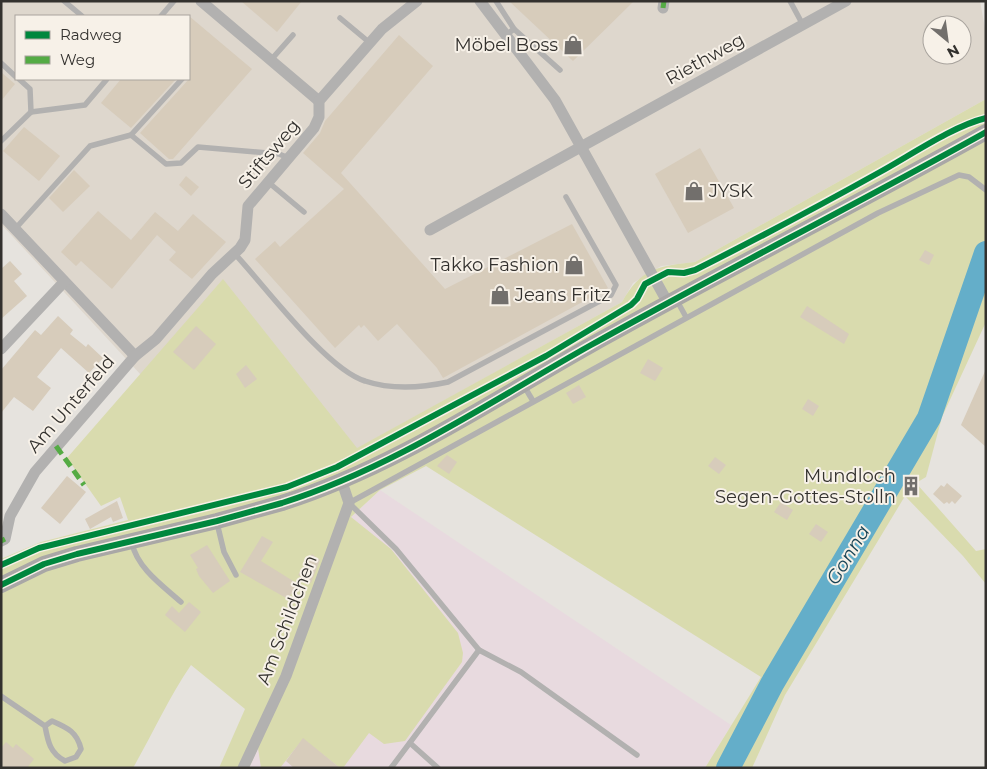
<svg xmlns="http://www.w3.org/2000/svg" width="987" height="769" font-family="Montserrat,sans-serif">
<rect width="100%" height="100%" fill="#e6e3de"/>
<path fill="#ded7cd" fill-rule="evenodd" d="M1,1H980L986,34V99L695,262L661,266L633,283L622,302L356,449L223,280L141,375L1,224ZM16,16H189V79H16ZM932,25H962V55H932Z"/>
<path fill="#e8dadf" d="M380,490L731,725L705,768H249L351,517Z"/>
<path fill="#d9dbae" d="M986,99V322L942,417L926,477L916,483L976,551L986,549V584L963,556L905,496L785,695L752,768H705L761,677L426,466L380,490L351,517L391,549L458,633L463,653L462,662L405,741L384,744L369,733L343,768H340L303,739L280,768H261L258,748L249,768H219L245,709L191,665C169,697 153,733 133,768H1V559L41,542L128,520L120,497L101,506L67,458L223,279L357,448L622,302C641,268 658,266 695,262Z"/>
<g fill="none" stroke-linecap="round" stroke-linejoin="round">
<path stroke="#64aec9" stroke-width="4" d="M896,471L910,484"/>
<path stroke="#64aec9" stroke-width="24" d="M728,768L772,684L929,418L986,253"/>
</g>
<g fill="#d7ccbb">
<path d="M241,1H302L277,32Z"/>
<path d="M509,1H634L573,61Z"/>
<path d="M189,16L252,69L173,159H169L140,133L189,79Z"/>
<path d="M399,35L433,66L341,173L445,289L572,224L608,288L443,378L437,368L397,324L378,341L364,325L361,328L359,325L335,348L255,259L275,241L280,247L344,189L303,153L320,133L325,121Z"/>
<path d="M1,72L15,84L1,101Z"/>
<path d="M121,79H176L131,128L101,103Z"/>
<path d="M24,127L60,156L39,181L3,151Z"/>
<path d="M700,148L734,208L688,233L655,174Z"/>
<path d="M74,170L90,186L63,212L49,198Z"/>
<path d="M186,176L199,187L191,196L179,185Z"/>
<path d="M98,211L131,240L155,212L178,231L193,214L226,242L192,279L169,260L176,252L157,235L112,289L81,261L76,266L61,252Z"/>
<path d="M925,250L934,255L929,265L919,260Z"/>
<path d="M10,261L22,274L14,281L27,296L1,319V269Z"/>
<path d="M807,306L849,334L844,344L800,317Z"/>
<path d="M58,316L73,330L70,334L86,347L88,344L103,358L89,373L61,348L37,377L51,388L33,411L14,397L1,413V370L35,330L41,335Z"/>
<path d="M196,326L216,344L194,370L173,352Z"/>
<path d="M648,359L663,368L655,381L640,373Z"/>
<path d="M246,365L257,379L245,388L236,374Z"/>
<path d="M986,369V447L961,425Z"/>
<path d="M579,385L586,397L573,404L566,393Z"/>
<path d="M808,399L819,406L813,416L802,409Z"/>
<path d="M447,455L457,462L449,474L437,466Z"/>
<path d="M715,457L726,465L719,474L708,466Z"/>
<path d="M67,476L86,492L60,524L41,508Z"/>
<path d="M947,483L962,496L955,504L952,501L949,504L947,502L944,504L933,494L941,485L944,487Z"/>
<path d="M117,501L123,518L113,522L111,517L90,529L85,519Z"/>
<path d="M781,502L793,510L787,520L774,512Z"/>
<path d="M816,524L828,532L821,542L809,534Z"/>
<path d="M262,536L273,542L261,561L298,584L288,599L240,572Z"/>
<path d="M207,545L230,581L213,593L199,576L196,569L198,568L190,555Z"/>
<path d="M312,554L320,560L311,583L298,575Z"/>
<path d="M189,602L201,612L185,632L165,615L172,606L179,613Z"/>
<path d="M303,738L340,768H294L286,761Z"/>
<path d="M6,742L13,748L16,744L34,759L27,768H1V748Z"/>
</g>
<g fill="none" stroke-linecap="round" stroke-linejoin="round">
<g stroke="#b2b1b0" stroke-width="5.5">
<path d="M64,1L82,16"/>
<path d="M496,1L514,29"/>
<path d="M790,1L803,25"/>
<path d="M161,16L174,1"/>
<path d="M340,18L370,43"/>
<path d="M506,35L514,29L560,70"/>
<path d="M270,61L293,35"/>
<path d="M1,63L16,77"/>
<path d="M31,112L85,105L107,79"/>
<path d="M131,135L182,79"/>
<path d="M1,141L31,112L30,89L19,79"/>
<path d="M268,182L304,212"/>
<path d="M15,229L90,146L131,135L166,164L181,163L198,147L279,154L289,158"/>
<path d="M235,254C265,286 326,369 365,381C392,390 421,388 448,382L611,295L616,285L566,197"/>
<path d="M676,299L686,317"/>
<path d="M524,386L533,401"/>
<path d="M217,523L224,552L236,575"/>
<path d="M132,543C137,568 163,586 181,602"/>
<path d="M1,696L45,726C48,742 50,753 65,761L76,757L81,749C77,732 68,728 52,721L45,726"/>
<path d="M410,743L438,768"/>
<path d="M637,755L521,672L479,650L396,549L349,503L878,213L959,175L969,177L986,190"/>
<path d="M391,768L479,650"/>
</g>
<g stroke="#b2b1b0" stroke-width="11">
<path d="M201,1L319,101"/>
<path d="M480,1L555,100L668,303"/>
<path d="M663,8L664,1"/>
<path d="M1,214L135,356"/>
<path d="M430,230L846,1"/>
<path d="M1,349L64,282"/>
<path d="M1,541L5,539L10,516L35,472L135,356L156,339L212,274L240,248L245,240L248,206L314,128L319,117V101L382,29L417,1"/>
<path d="M243,768L286,676L349,503L342,482"/>
</g>
<path stroke="#a9a7a6" stroke-width="16" d="M1,585L44,564L77,554L217,521L282,503C393,468 491,401 591,345C722,272 855,205 986,132"/>
<g stroke="#54ab44" stroke-width="5" stroke-dasharray="10 5" stroke-linecap="butt">
<path d="M663,8L664,1"/>
<path d="M56,446L84,485"/>
<path d="M1,541L5,539"/>
</g>
<defs>
<g id="cycleway">
<path d="M1,565L39,548L287,487L337,467L546,356L631,305L637,299L645,284L668,272L684,273L695,270C757,239 819,206 880,172C911,155 953,126 986,118"/>
<path d="M1,585L44,564L77,554L217,521L282,503C393,468 491,401 591,345C722,272 855,205 986,132"/>
</g>
</defs>
<use href="#cycleway" stroke="#f7f1e8" stroke-width="9"/>
<use href="#cycleway" stroke="#00873e" stroke-width="6"/>
</g>
<defs>
<symbol id="shop-bare" viewBox="-9 -9 18 18"><path d="M-5-2.5h2.3a2.7 3.5 0 0 1 5.4 0H5L5.5 6h-11ZM-1.5-2.5h3a1.5 2.3 0 0 0-3 0Z" fill="#726f6c" stroke="#f7f1e8" stroke-width="2.5" paint-order="stroke"/></symbol>
<symbol id="building-bare" viewBox="-9 -9 18 18"><path d="M-4-6H4V6H1V3H-1V6H-4ZM-2.5-4.3h1.7v1.8h-1.7ZM.8-4.3h1.7v1.8H.8ZM-2.5-1h1.7V.8h-1.7ZM.8-1h1.7V.8H.8Z" fill="#726f6c" stroke="#f7f1e8" stroke-width="2.5" paint-order="stroke"/></symbol>
</defs>
<g fill-rule="evenodd">
<use href="#shop-bare" x="559" y="31" width="28" height="28"/>
<use href="#shop-bare" x="680" y="177" width="28" height="28"/>
<use href="#shop-bare" x="560" y="251" width="28" height="28"/>
<use href="#shop-bare" x="486" y="281" width="28" height="28"/>
<use href="#building-bare" x="897" y="472" width="28" height="28"/>
</g>
<g text-anchor="middle" dominant-baseline="central" stroke-width="4" stroke-linejoin="round" paint-order="stroke">
<g font-size="18" fill="#33312e" stroke="#f7f1e8" text-anchor="end">
<text x="558" y="45">Möbel Boss</text>
<text x="709" y="191" text-anchor="start">JYSK</text>
<text x="559" y="265">Takko Fashion</text>
<text x="515" y="295" text-anchor="start">Jeans Fritz</text>
<text x="896" y="476">Mundloch<tspan x="896" dy="21">Segen-Gottes-Stolln</tspan></text>
</g>
<g font-size="18" fill="#33312e" stroke="#f7f1e8">
<text transform="translate(705 59) rotate(-29)">Riethweg</text>
<text transform="translate(269 154) rotate(-50)">Stiftsweg</text>
<text transform="translate(71 404) rotate(-49)">Am Unterfeld</text>
<text transform="translate(287 620) rotate(-69)">Am Schildchen</text>
</g>
<g font-size="19" font-style="italic" fill="#184355" stroke="#f7f1e8">
<text transform="translate(848 555) rotate(-59)">Gonna</text>
</g>
</g>
<rect width="987" height="769" fill="none" stroke="#33312e" stroke-width="5"/>
<rect x="15" y="15" width="175" height="65" fill="#f7f1e8" stroke="#a9a49e"/>
<rect x="25" y="31" width="25" height="8" fill="#00873e" stroke="#a9a49e"/>
<text x="60" y="40" font-size="15" fill="#33312e">Radweg</text>
<rect x="25" y="56" width="25" height="8" fill="#54ab44" stroke="#a9a49e"/>
<text x="60" y="65" font-size="15" fill="#33312e">Weg</text>
<g transform="translate(947 40) rotate(151)"><circle r="24" fill="#f7f1e8" stroke="#a9a49e"/>
<path d="M0-4L9 19L0 12L-9 19Z" fill="#726f6c"/>
<text y="-8" font-size="14" font-weight="bold" text-anchor="middle" fill="#33312e">N</text>
</g>
</svg>
